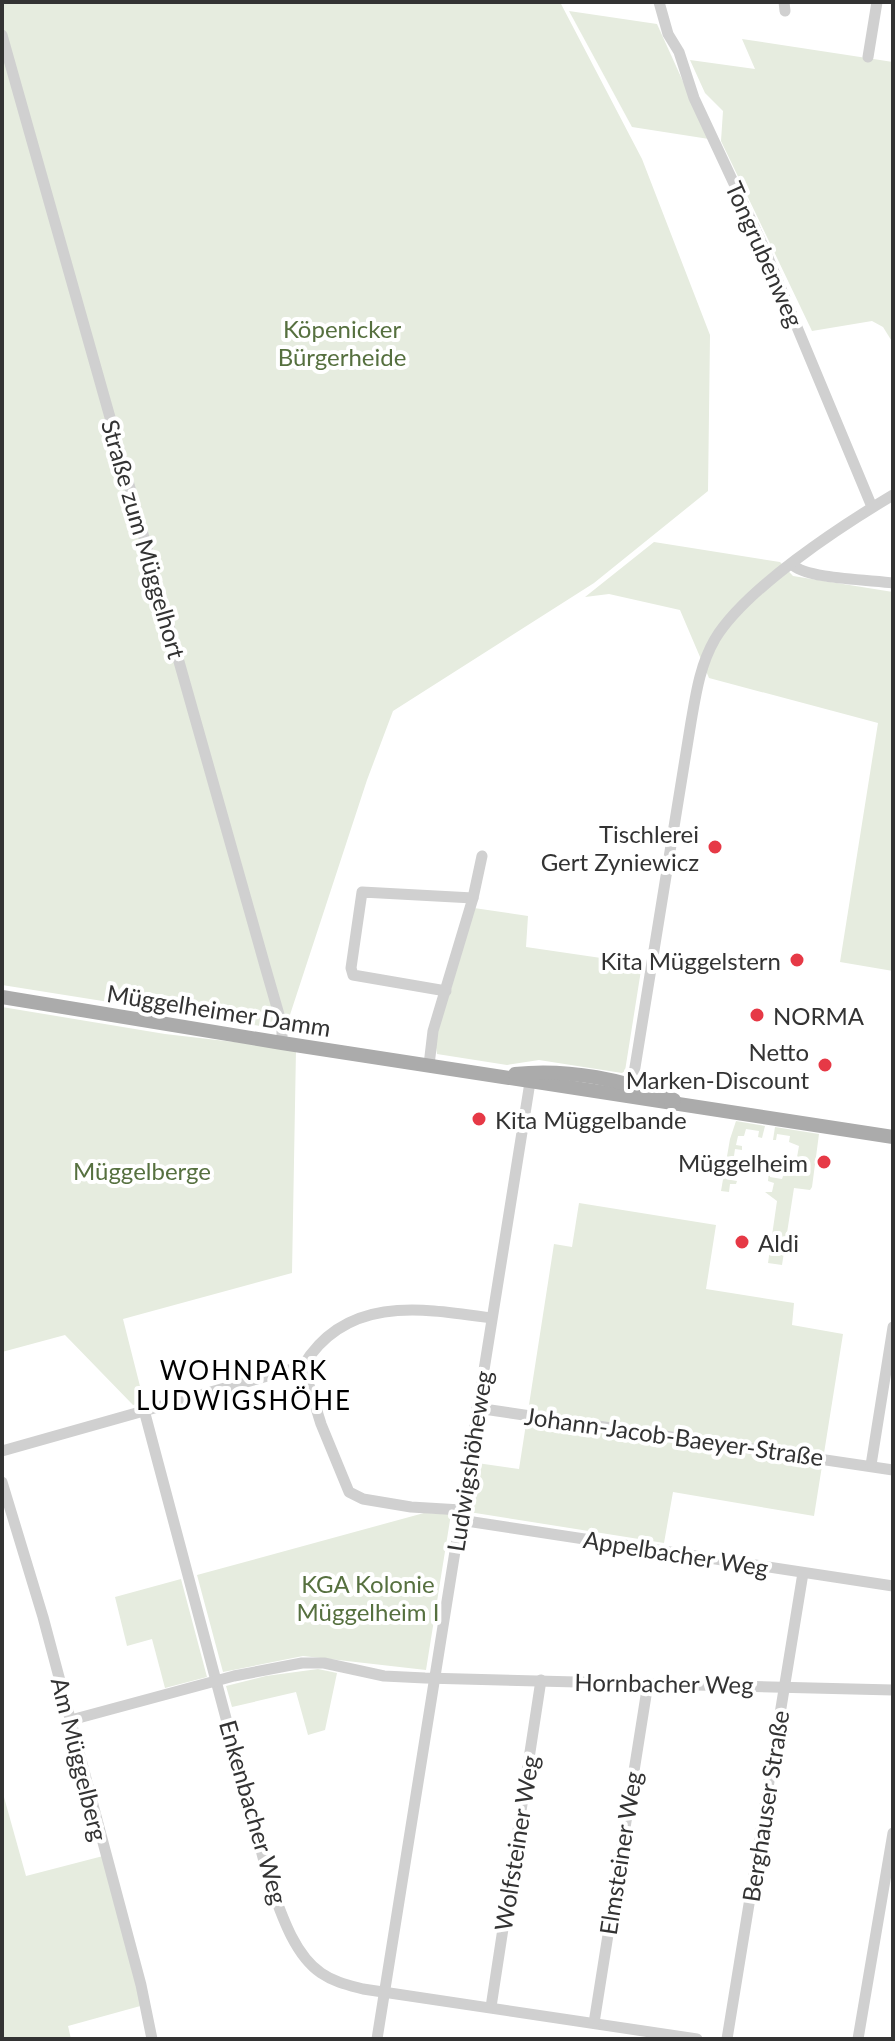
<svg xmlns="http://www.w3.org/2000/svg" width="895" height="2041" font-family="Lato,sans-serif">
<rect width="100%" height="100%" fill="#fff"/>
<g fill="#e6ecdf">
<path d="M2,2H560L642,159L710,335L708,491L594,583L393,711L367,780L285,1030L2,985Z"/>
<path d="M569,11L657,24L709,139L632,127Z"/>
<path d="M742,39L893,62V343L883,327L872,321L812,331L721,141L723,111L705,93L690,60L755,69Z"/>
<path d="M654,542L780,562L793,576L893,592V971L840,962L878,723L709,678L680,610L609,594L585,597Z"/>
<path d="M474,908L528,916L526,947L642,964L625,1071L622,1073L539,1060L507,1065L437,1054L435,1041Z"/>
<path d="M2,1007L165,1034L296,1049L292,1273L123,1319L144,1402L133,1405L65,1335L2,1352Z"/>
<path d="M736,1121L765,1126L762,1138L758,1137L759,1131L746,1129L744,1136H738L736,1145L742,1146V1150L735,1149L733,1163L739,1164V1167H733L731,1180L737,1181L736,1184H730L729,1192L721,1191L730,1139Z"/>
<path d="M775,1127L819,1134L812,1187L810,1190L794,1188L782,1265L768,1263L777,1201L765,1192H772L774,1183L768,1181L769,1171L770,1177L782,1179L784,1173L794,1174L799,1146L789,1142L790,1136L777,1134L776,1140H773Z"/>
<path d="M579,1203L716,1225L706,1289L794,1303L792,1325L843,1334L814,1516L673,1492L664,1543L469,1512L477,1463L519,1469L554,1244L572,1247Z"/>
<path d="M424,1513L451,1514L426,1670L303,1656L223,1672L197,1575Z"/>
<path d="M181,1579L207,1677L165,1688L152,1639L127,1646L115,1597Z"/>
<path d="M318,1669L337,1673L325,1730L308,1735L296,1692L232,1707L226,1686L266,1676Z"/>
<path d="M2,1790L26,1876L103,1856L144,2005L68,2026L71,2039H2Z"/>
</g>
<g fill="none" stroke-linecap="round" stroke-linejoin="round">
<g stroke="#d0d0d0" stroke-width="11">
<path d="M659,2L668,34L679,52L694,98L764,248L872,507"/>
<path d="M784,2L785,11"/>
<path d="M2,35L265,966L282,1025V1043"/>
<path d="M868,57L877,2"/>
<path d="M792,564C804,579 872,580 893,583"/>
<path d="M446,991L353,975L351,968L362,892L473,898"/>
<path d="M429,1065L433,1031L473,898L482,856"/>
<path d="M631,1092L691,722C696,693 700,665 715,639C746,588 841,526 893,495"/>
<path d="M303,1366L321,1424L349,1492L363,1499L411,1507L461,1510"/>
<path d="M477,1408L893,1470"/>
<path d="M144,1410L269,1880C280,1910 293,1954 321,1973C334,1982 348,1985 363,1989L697,2039"/>
<path d="M2,1451L303,1366C346,1295 421,1308 491,1318"/>
<path d="M871,1465L893,1327"/>
<path d="M2,1482L43,1617L141,1985L152,2039"/>
<path d="M460,1520L893,1586"/>
<path d="M71,1720L234,1676L302,1663H324L384,1676L425,1678L893,1690"/>
<path d="M491,2007L541,1680"/>
<path d="M594,2023L648,1683"/>
<path d="M377,2039L531,1076"/>
<path d="M727,2039L803,1573"/>
<path d="M858,2039L893,1833"/>
</g>
<g stroke="#ababab" stroke-width="14">
<path d="M2,997L282,1043L893,1137"/>
<path d="M515,1074C567,1068 627,1080 674,1100"/>
</g>
</g>
<g fill="#e63946" stroke="#fff" stroke-width="3">
<circle cx="715" cy="847" r="8"/>
<circle cx="797" cy="960" r="8"/>
<circle cx="757" cy="1015" r="8"/>
<circle cx="825" cy="1065" r="8"/>
<circle cx="479" cy="1119" r="8"/>
<circle cx="824" cy="1162" r="8"/>
<circle cx="742" cy="1242" r="8"/>
</g>
<g text-anchor="middle" dominant-baseline="central" stroke-width="8" stroke-linejoin="round" paint-order="stroke">
<g font-size="24" fill="#333" stroke="#fff">
<text transform="translate(765 254) rotate(66)">Tongrubenweg</text>
<text transform="translate(144 539) rotate(74)">Straße zum Müggelhort</text>
<text transform="translate(219 1010) rotate(9)">Müggelheimer Damm</text>
<text transform="translate(674 1436) rotate(8)">Johann-Jacob-Baeyer-Straße</text>
<text transform="translate(469 1461) rotate(-81)">Ludwigshöheweg</text>
<text transform="translate(676 1553) rotate(9)">Appelbacher Weg</text>
<text transform="translate(664 1683) rotate(1)">Hornbacher Weg</text>
<text transform="translate(80 1759) rotate(76)">Am Müggelberg</text>
<text transform="translate(765 1806) rotate(-81)">Berghauser Straße</text>
<text transform="translate(254 1812) rotate(74)">Enkenbacher Weg</text>
<text transform="translate(516 1843) rotate(-81)">Wolfsteiner Weg</text>
<text transform="translate(620 1853) rotate(-81)">Elmsteiner Weg</text>
</g>
<g font-size="24" fill="#56703f" stroke="#fff">
<text x="342" y="328">Köpenicker<tspan x="342" dy="28">Bürgerheide</tspan></text>
<text x="142" y="1170">Müggelberge</text>
<text x="368" y="1583">KGA Kolonie<tspan x="368" dy="28">Müggelheim I</tspan></text>
</g>
<g font-size="24" fill="#333" stroke="#fff" text-anchor="end">
<text x="699" y="833">Tischlerei<tspan x="699" dy="28">Gert Zyniewicz</tspan></text>
<text x="781" y="960">Kita Müggelstern</text>
<text x="773" y="1015" text-anchor="start">NORMA</text>
<text x="809" y="1051">Netto<tspan x="809" dy="28">Marken-Discount</tspan></text>
<text x="495" y="1119" text-anchor="start">Kita Müggelbande</text>
<text x="808" y="1162">Müggelheim</text>
<text x="758" y="1242" text-anchor="start">Aldi</text>
</g>
<g font-size="26" letter-spacing="2" fill="#000" stroke="#fff">
<text x="244" y="1370">WOHNPARK<tspan x="244" dy="30">LUDWIGSHÖHE</tspan></text>
</g>
</g>
<rect width="895" height="2041" fill="none" stroke="#333333" stroke-width="8"/>
</svg>
